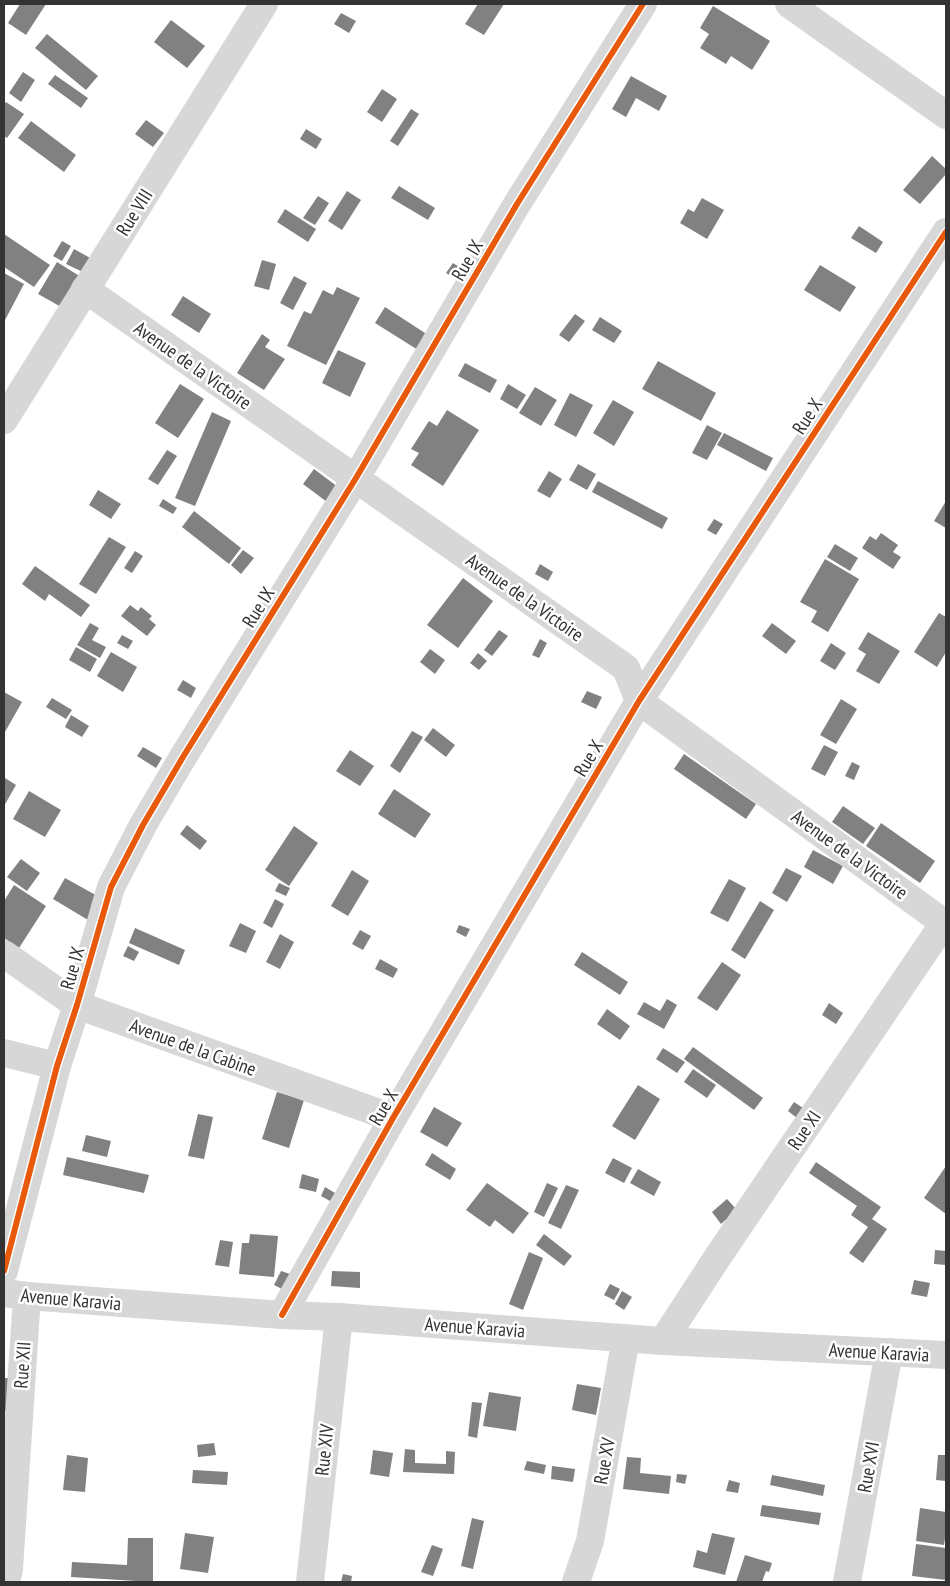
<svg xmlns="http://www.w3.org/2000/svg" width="950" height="1586" font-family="'PT Sans Narrow',sans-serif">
<rect width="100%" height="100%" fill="#fff"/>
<g fill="#818181">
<path d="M20,4H46L26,35L8,23Z"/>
<path d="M478,4H504L484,35L465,24Z"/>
<path d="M713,6L770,41L752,70L731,56L726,64L700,48L709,34L700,28Z"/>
<path d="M341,13L356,21L349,33L334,24Z"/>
<path d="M171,20L205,46L187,68L154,42Z"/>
<path d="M47,34L98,76L86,90L35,48Z"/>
<path d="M23,72L35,80L21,102L9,93Z"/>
<path d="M55,75L88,98L81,108L48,84Z"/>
<path d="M631,76L667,96L659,111L636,98L626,117L612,109Z"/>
<path d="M382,89L397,99L382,122L367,112Z"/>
<path d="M6,102L24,114L7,138L4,136V105Z"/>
<path d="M411,109L419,114L398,146L390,141Z"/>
<path d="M146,120L164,133L153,147L135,134Z"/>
<path d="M31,121L76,155L64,172L18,138Z"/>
<path d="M306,129L322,139L316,149L300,139Z"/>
<path d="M932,156L946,169V174L920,204L903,190Z"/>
<path d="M399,186L435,208L428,220L391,198Z"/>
<path d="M347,191L361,200L342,230L328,221Z"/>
<path d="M318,196L329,203L315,225L303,218Z"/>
<path d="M702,198L724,210L707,239L680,223L688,209L694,212Z"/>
<path d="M285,209L316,229L308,242L277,222Z"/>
<path d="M859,226L883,242L876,253L851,238Z"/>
<path d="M4,234L50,265L34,287L4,267Z"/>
<path d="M62,241L71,246L62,261L53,256Z"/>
<path d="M74,249L92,259L85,273L66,264Z"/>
<path d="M262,260L276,264L269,290L254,286Z"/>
<path d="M57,262L81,277L63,308L38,294Z"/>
<path d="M453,263L467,272L460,282L446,273Z"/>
<path d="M820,265L856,287L840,312L804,290Z"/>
<path d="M4,273L24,284L4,322Z"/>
<path d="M294,276L307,283L293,310L280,303Z"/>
<path d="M337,287L360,298L326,365L287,346L304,311L311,314L323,290L333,295Z"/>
<path d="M183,296L211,314L199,333L171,315Z"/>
<path d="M385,307L428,335L418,350L375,323Z"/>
<path d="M575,314L585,321L569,342L559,335Z"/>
<path d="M600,317L622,331L614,343L592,330Z"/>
<path d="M262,334L270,340L265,347L285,359L264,390L237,373Z"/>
<path d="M338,350L366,363L350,397L322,383Z"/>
<path d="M658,361L716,393L701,421L642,389Z"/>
<path d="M465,363L497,380L490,393L458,376Z"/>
<path d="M180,384L204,399L178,438L155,423Z"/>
<path d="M508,384L526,395L517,409L500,399Z"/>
<path d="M535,387L557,400L541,426L519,413Z"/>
<path d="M570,393L593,405L576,437L554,425Z"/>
<path d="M613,400L634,412L614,446L593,433Z"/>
<path d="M447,410L479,430L443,486L411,465L419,453L411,449L429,421L437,426Z"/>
<path d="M212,412L231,421L195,506L175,498Z"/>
<path d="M707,425L722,433L707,460L692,453Z"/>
<path d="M724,433L773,458L766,471L717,445Z"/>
<path d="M167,450L177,456L158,485L148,479Z"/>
<path d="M578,464L596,474L587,490L569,480Z"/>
<path d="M314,469L338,487L327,502L303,484Z"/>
<path d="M549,471L562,479L550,498L537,491Z"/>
<path d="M598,481L668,518L662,529L592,492Z"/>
<path d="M98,490L121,504L111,519L89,505Z"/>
<path d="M163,499L177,508L173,514L159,506Z"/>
<path d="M946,501V528L934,521Z"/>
<path d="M194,511L241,548L229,564L182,527Z"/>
<path d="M714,519L723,524L716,535L707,530Z"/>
<path d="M881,533L898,545L893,552L901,557L893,569L862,548L870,536L876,540Z"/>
<path d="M109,537L126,547L96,594L79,584Z"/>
<path d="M835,544L858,558L850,571L827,557Z"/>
<path d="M243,550L254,558L241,574L231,565Z"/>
<path d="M135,551L143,556L132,573L124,568Z"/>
<path d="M825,559L859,579L828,632L811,622L817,611L800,602Z"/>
<path d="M540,564L553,572L548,581L535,574Z"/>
<path d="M35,566L90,605L81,617L49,594L45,601L22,584Z"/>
<path d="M463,578L493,601L458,648L427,625Z"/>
<path d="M130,605L138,611L141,607L152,616L149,619L156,625L147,636L121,616Z"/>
<path d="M939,613L946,617V652L937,667L914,652Z"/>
<path d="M90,623L99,628L92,640L106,647L100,658L77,645Z"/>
<path d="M772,623L796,641L786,654L762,636Z"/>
<path d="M499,630L508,636L492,656L484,650Z"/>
<path d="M868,632L900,651L879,684L856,671L866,654L858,649Z"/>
<path d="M122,635L133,641L128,649L117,643Z"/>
<path d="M540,639L547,643L539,658L532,655Z"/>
<path d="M831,643L846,653L835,670L820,661Z"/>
<path d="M76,647L97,659L90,672L69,660Z"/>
<path d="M430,649L445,660L435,674L420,662Z"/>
<path d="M111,652L137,667L123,692L97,676Z"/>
<path d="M478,653L487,661L479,670L470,663Z"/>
<path d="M183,680L196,688L191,698L177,690Z"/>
<path d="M587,691L602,697L596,709L581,702Z"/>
<path d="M4,692L22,702L5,732L4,731V711L5,707L4,706Z"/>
<path d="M52,698L72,710L66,719L46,707Z"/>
<path d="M841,699L857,709L836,744L820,735Z"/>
<path d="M71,715L89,726L82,737L65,727Z"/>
<path d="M433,728L455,745L446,757L424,740Z"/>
<path d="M412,731L423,737L400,773L390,766Z"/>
<path d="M824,745L838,752L825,776L811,769Z"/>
<path d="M143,747L162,758L156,768L137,756Z"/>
<path d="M350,750L374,766L360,786L336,771Z"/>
<path d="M684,754L756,804L746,819L674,769Z"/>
<path d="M852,762L860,766L854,780L845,776Z"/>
<path d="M5,778L16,785L4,806V780Z"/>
<path d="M394,789L431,814L415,838L378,814Z"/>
<path d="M29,791L61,810L45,837L13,819Z"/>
<path d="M843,806L875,828L863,844L832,822Z"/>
<path d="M881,823L935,861L920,883L866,846Z"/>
<path d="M187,825L207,841L200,850L180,834Z"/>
<path d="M294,826L318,843L289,886L265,870Z"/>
<path d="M813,850L843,866L833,884L804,867Z"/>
<path d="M21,859L40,873L27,891L7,877Z"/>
<path d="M786,868L802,876L787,902L772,893Z"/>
<path d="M352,870L369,881L348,916L331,906Z"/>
<path d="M65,878L101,898L88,920L53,899Z"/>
<path d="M729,879L746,888L728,922L710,913Z"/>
<path d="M279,883L290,888L286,896L275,891Z"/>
<path d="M14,885L46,906L19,948L4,938V901Z"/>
<path d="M275,899L284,904L272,928L263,923Z"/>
<path d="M760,901L774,910L745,959L731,950Z"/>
<path d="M240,923L256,931L246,953L229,946Z"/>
<path d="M459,925L470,929L466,937L456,932Z"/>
<path d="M135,928L185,950L179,965L129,943Z"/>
<path d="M360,930L371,936L363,950L352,944Z"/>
<path d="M280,934L294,942L280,969L266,962Z"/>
<path d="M128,946L139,952L134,961L123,956Z"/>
<path d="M582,952L628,982L620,995L574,965Z"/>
<path d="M380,959L398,969L393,978L375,969Z"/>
<path d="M722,962L741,975L717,1011L697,998Z"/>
<path d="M667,999L677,1005L664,1029L637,1014L644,1002L660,1011Z"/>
<path d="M829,1003L843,1013L836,1024L822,1015Z"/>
<path d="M607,1009L630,1026L620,1040L597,1024Z"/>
<path d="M693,1047L763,1098L754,1110L684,1059Z"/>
<path d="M663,1048L685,1062L677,1073L656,1059Z"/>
<path d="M693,1069L716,1085L707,1098L684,1082Z"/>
<path d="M638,1085L660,1099L635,1140L612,1126Z"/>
<path d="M277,1092L304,1100L289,1148L262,1139Z"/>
<path d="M794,1102L803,1108L797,1118L788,1111Z"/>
<path d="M434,1107L462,1123L447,1147L420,1132Z"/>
<path d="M198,1114L213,1117L204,1159L188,1156Z"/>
<path d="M86,1135L111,1141L107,1157L82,1151Z"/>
<path d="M432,1153L456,1169L450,1180L425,1165Z"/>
<path d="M67,1157L149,1175L144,1193L63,1175Z"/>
<path d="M613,1158L632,1168L624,1183L605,1173Z"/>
<path d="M816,1162L881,1207L872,1219L887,1229L863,1263L849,1253L868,1227L851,1215L857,1206L809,1173Z"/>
<path d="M946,1166V1214L924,1198Z"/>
<path d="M638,1169L661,1182L654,1196L630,1183Z"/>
<path d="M302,1174L319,1179L316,1192L299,1188Z"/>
<path d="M487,1183L529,1213L513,1234L495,1220L490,1227L466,1210Z"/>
<path d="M547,1183L558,1188L544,1217L534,1212Z"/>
<path d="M566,1185L579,1190L561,1229L548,1223Z"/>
<path d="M325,1187L335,1193L330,1201L321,1196Z"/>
<path d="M727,1199L737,1210L721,1224L712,1212Z"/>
<path d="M250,1234L278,1236L274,1277L239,1274L242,1243H249Z"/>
<path d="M544,1234L572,1256L564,1266L536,1245Z"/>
<path d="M220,1240L233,1242L229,1267L215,1265Z"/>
<path d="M935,1250L946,1251V1265L934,1264Z"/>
<path d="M529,1252L543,1258L523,1310L509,1304Z"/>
<path d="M281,1271L290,1274L282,1289L274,1285Z"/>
<path d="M332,1271L360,1272V1288L331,1286Z"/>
<path d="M914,1280L930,1283L927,1297L911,1294Z"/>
<path d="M610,1284L620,1289L614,1300L604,1295Z"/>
<path d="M622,1291L632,1297L624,1310L615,1304Z"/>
<path d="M4,1378H14L12,1411H4Z"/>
<path d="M577,1384L601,1388L596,1415L572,1410Z"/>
<path d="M489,1392L521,1397L516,1431L483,1426Z"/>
<path d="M472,1402L482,1403L477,1438L468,1436Z"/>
<path d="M214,1443L216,1455L198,1457L197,1445Z"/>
<path d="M405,1449L415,1450V1463L446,1464V1451L455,1452L454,1474L403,1472Z"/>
<path d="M373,1450L393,1453L389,1477L370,1474Z"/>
<path d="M67,1455L88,1458L85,1492L63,1490Z"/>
<path d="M938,1455H946V1481L936,1480Z"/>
<path d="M627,1457L641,1458L640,1473L671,1476L669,1494L623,1489Z"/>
<path d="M527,1461L546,1465L544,1474L524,1470Z"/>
<path d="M552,1466L575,1469L573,1482L551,1479Z"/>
<path d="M193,1470L228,1472L227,1485L192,1483Z"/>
<path d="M677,1474L687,1475L685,1484L676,1482Z"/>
<path d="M772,1475L825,1485L823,1496L770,1485Z"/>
<path d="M729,1480L740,1483L738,1493L726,1491Z"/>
<path d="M762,1505L821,1513L819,1525L760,1516Z"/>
<path d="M920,1508L946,1512V1532L944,1545L916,1541Z"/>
<path d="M472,1518L484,1521L473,1569L461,1566Z"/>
<path d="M185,1533L214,1537L208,1573L180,1569Z"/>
<path d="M712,1533L735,1538L725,1575L693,1567L697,1550L707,1553Z"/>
<path d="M128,1538H153V1582L71,1577L72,1562L127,1565Z"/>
<path d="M916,1544L946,1548V1580L912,1576Z"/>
<path d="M432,1545L443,1549L433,1576L421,1572Z"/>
<path d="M745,1555L772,1563L769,1572L766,1571L762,1582H736Z"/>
<path d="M343,1574L352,1576L351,1582H341Z"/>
</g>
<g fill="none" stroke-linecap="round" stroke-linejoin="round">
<g stroke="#d7d7d7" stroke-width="28">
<path d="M789,4L946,115"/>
<path d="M85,289L626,668L639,701L944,923"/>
<path d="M4,420L264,4"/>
<path d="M4,954L77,1005L393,1118"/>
<path d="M4,1053L57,1066"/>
<path d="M4,1271L57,1066L77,1005L111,887L143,825L183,757L356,478L517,204L643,4"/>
<path d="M4,1293L27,1296L282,1315L339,1317L663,1341L946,1355"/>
<path d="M282,1315L393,1118L639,701L946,232"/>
<path d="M663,1341L717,1258L946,920"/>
<path d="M6,1582L9,1569L27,1296"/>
<path d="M310,1582L339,1317"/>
<path d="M576,1582L590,1541L626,1338"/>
<path d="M847,1582L889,1352"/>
</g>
<defs>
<g id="cycleway">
<path d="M4,1271L57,1066L77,1005L111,887L143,825L183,757L356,478L517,204L643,4"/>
<path d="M282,1315L393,1118L639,701L946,232"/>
</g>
</defs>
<use href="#cycleway" stroke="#fff" stroke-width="9"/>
<use href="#cycleway" stroke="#e8590c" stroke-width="6"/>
</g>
<g text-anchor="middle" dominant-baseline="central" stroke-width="5" stroke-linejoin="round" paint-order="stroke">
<g font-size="19" fill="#333" stroke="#fff">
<text transform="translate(134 212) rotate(-58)">Rue VIII</text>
<text transform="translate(467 260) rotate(-60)">Rue IX</text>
<text transform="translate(193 365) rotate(35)">Avenue de la Victoire</text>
<text transform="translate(807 416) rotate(-57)">Rue X</text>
<text transform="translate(525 597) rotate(35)">Avenue de la Victoire</text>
<text transform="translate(258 607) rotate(-58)">Rue IX</text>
<text transform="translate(588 758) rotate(-59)">Rue X</text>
<text transform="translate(850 854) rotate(36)">Avenue de la Victoire</text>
<text transform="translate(72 968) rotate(-74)">Rue IX</text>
<text transform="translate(193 1047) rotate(20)">Avenue de la Cabine</text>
<text transform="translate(383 1107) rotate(-60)">Rue X</text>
<text transform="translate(804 1130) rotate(-56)">Rue XI</text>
<text transform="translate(71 1299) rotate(5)">Avenue Karavia</text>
<text transform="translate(475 1327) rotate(4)">Avenue Karavia</text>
<text transform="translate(879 1352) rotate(3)">Avenue Karavia</text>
<text transform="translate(22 1365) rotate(-86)">Rue XII</text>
<text transform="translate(324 1450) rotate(-84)">Rue XIV</text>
<text transform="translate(604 1461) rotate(-80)">Rue XV</text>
<text transform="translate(868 1467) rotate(-80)">Rue XVI</text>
</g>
</g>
<rect width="950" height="1586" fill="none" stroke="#333333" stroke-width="10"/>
</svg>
